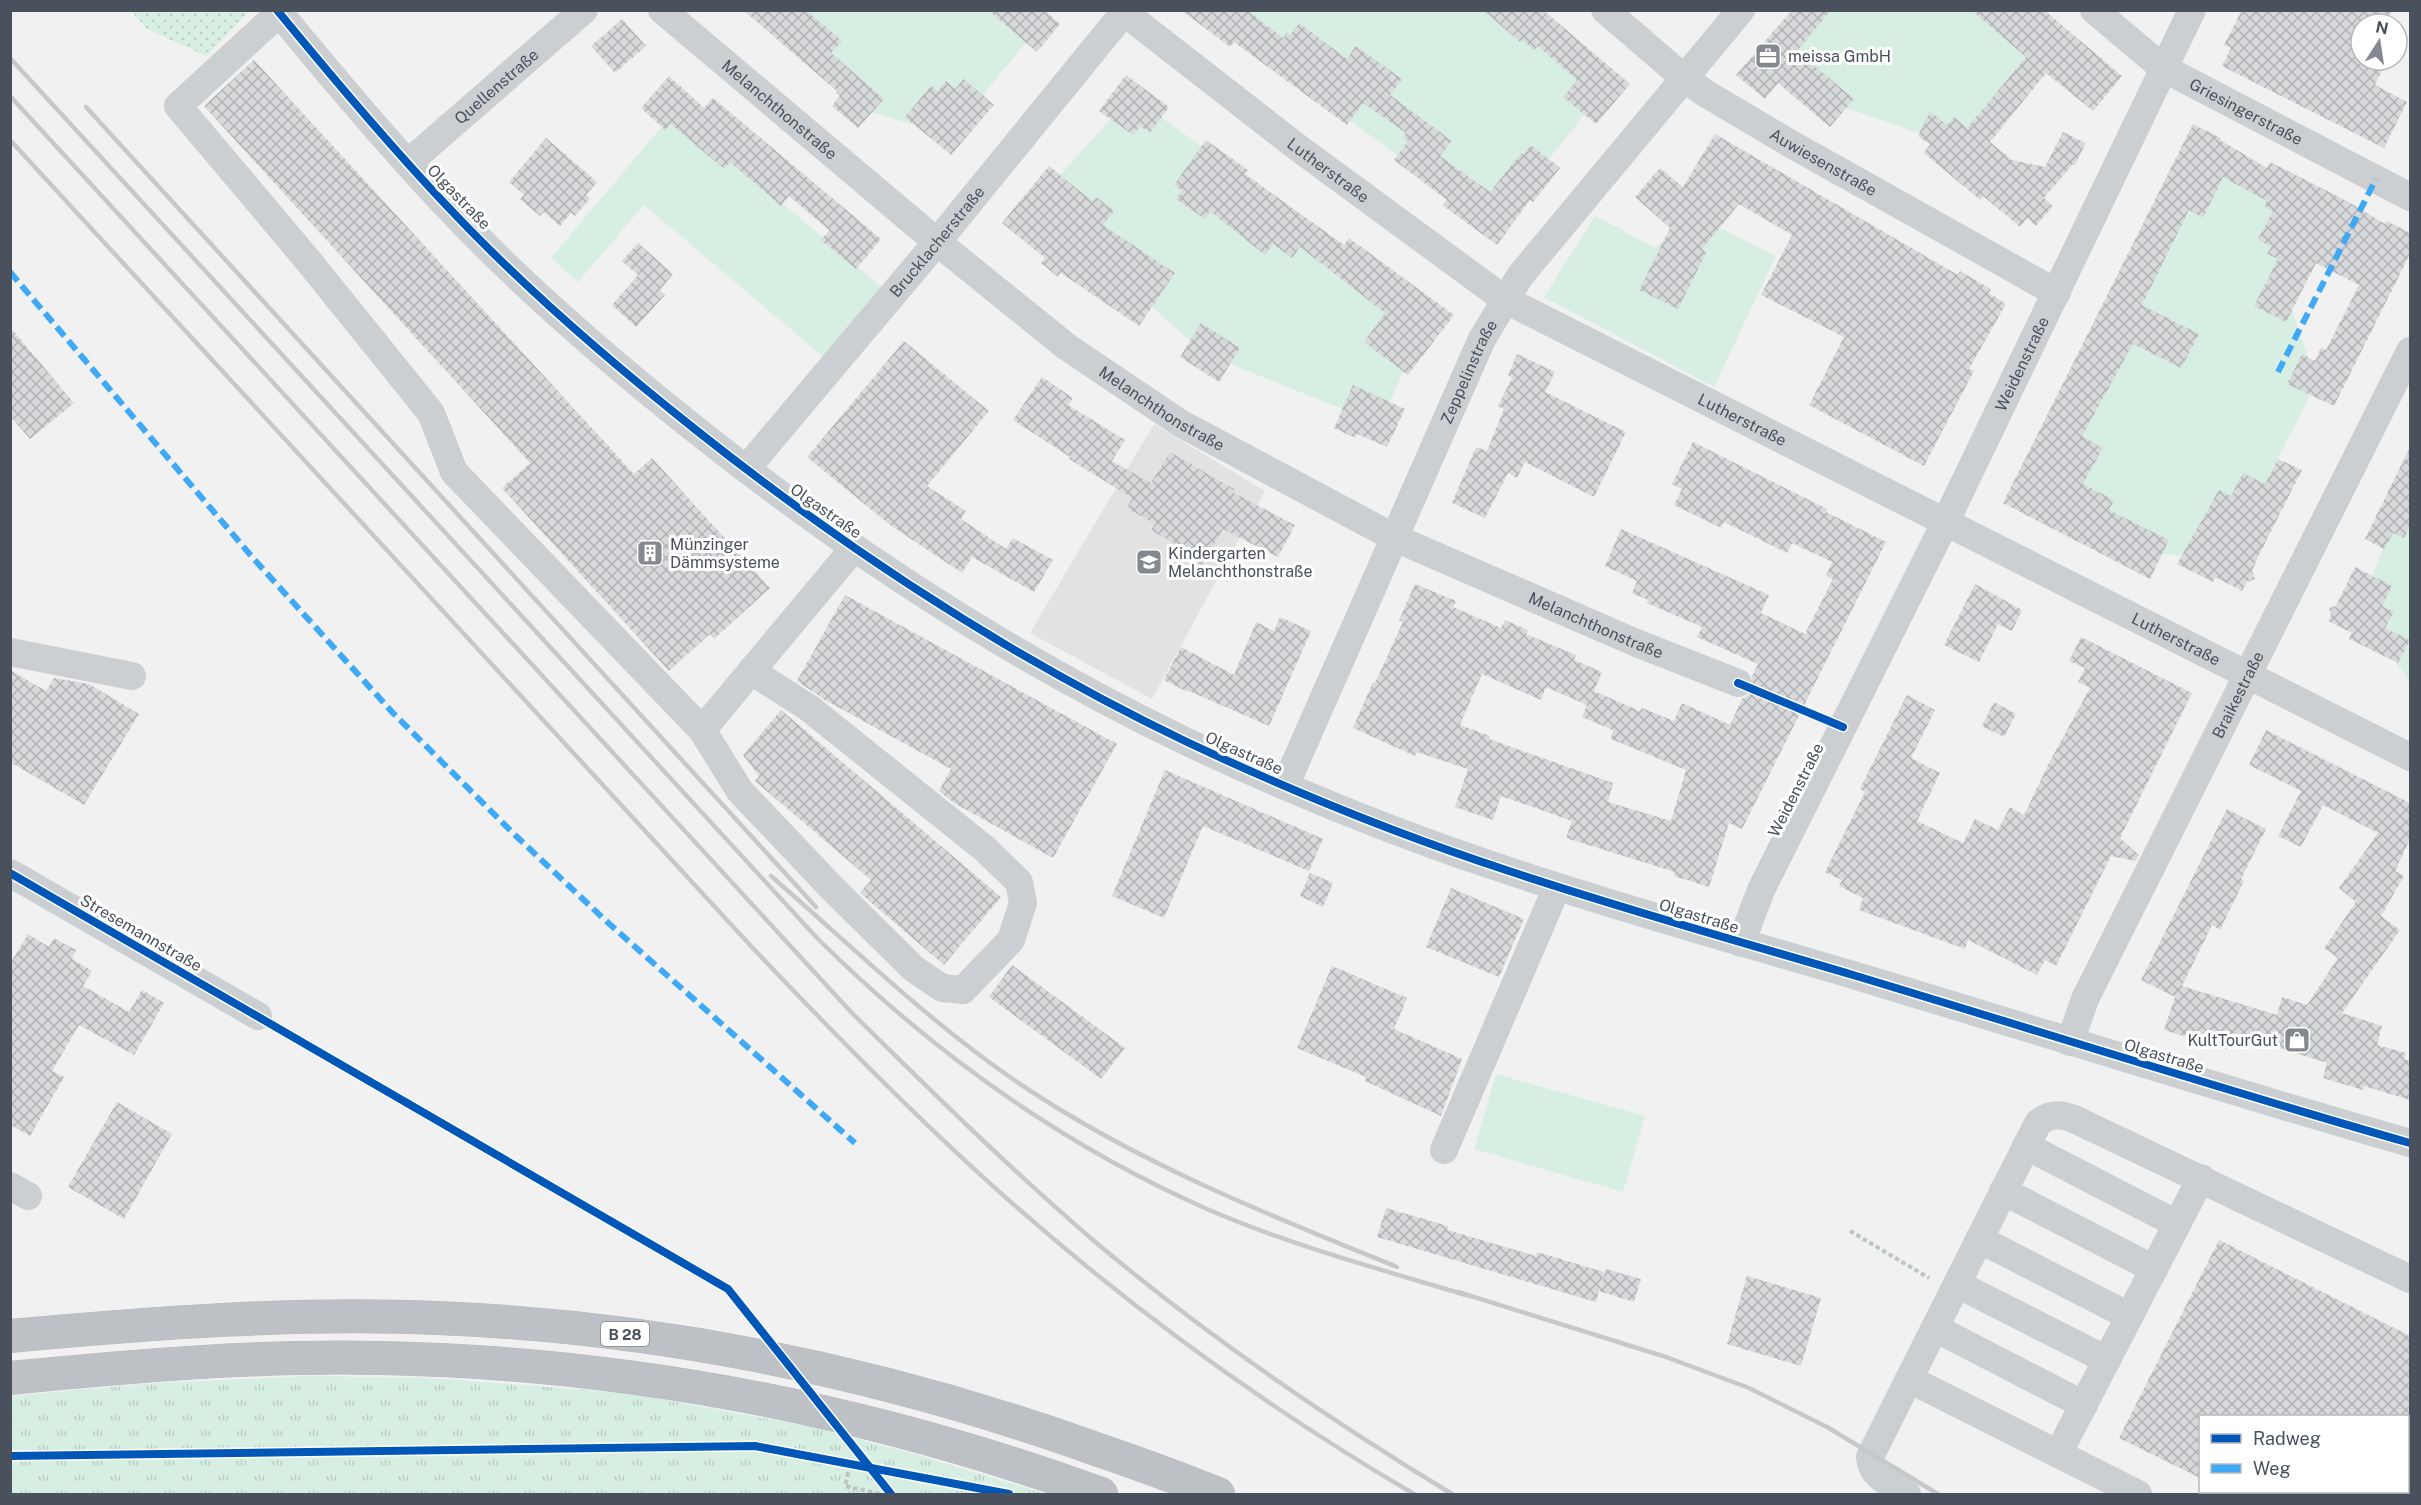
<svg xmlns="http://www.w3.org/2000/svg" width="2421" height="1505" font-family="'Public Sans',sans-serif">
<defs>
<pattern id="grass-tufts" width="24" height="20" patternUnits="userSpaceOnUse" patternTransform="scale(1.5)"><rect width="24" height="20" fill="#d7eee2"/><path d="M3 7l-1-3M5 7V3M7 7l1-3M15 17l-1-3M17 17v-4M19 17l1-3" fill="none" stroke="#bacec4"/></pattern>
<pattern id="park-dots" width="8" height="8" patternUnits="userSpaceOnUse" patternTransform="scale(1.5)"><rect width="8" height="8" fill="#d7eee2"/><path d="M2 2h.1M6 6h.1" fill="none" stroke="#bacec4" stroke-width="1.8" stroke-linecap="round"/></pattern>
<pattern id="building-cross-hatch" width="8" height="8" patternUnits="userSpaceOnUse" patternTransform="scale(1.5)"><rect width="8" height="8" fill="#d8d9db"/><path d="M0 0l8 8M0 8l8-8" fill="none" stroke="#b1b2b5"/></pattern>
</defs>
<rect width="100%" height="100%" fill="#f1f1f1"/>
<path fill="#e3e2e2" d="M1154,424L1265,491L1152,699L1030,633Z"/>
<path fill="url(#grass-tufts)" d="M311,1376L431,1378L627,1393L817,1428L918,1455L1046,1494H11L10,1396L157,1383Z"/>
<path fill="url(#park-dots)" d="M246,10L248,13L206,56L147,29L131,11Z"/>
<g fill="#d7eee2">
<path d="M1204,10L1490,11L1602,93L1495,226L1202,13Z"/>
<path d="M1813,10L2007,11L2060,54L1948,143L1829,102L1769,65Z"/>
<path d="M753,11H1008L1034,32L950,136L855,107Z"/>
<path d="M1131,96L1431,310L1380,424L1205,354L1128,286L1022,218Z"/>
<path d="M674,112L892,296L833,365L644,205L578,282L551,258Z"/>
<path d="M2199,147L2276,188L2283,287L2317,381L2226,561L2142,551L2041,464Z"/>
<path d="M1689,213L1776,256L1714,387L1544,297L1595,216L1656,248Z"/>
<path d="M2410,481V683L2360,608L2393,521Z"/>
<path d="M1496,1074L1645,1116L1623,1192L1474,1149Z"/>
</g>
<g fill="url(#building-cross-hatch)" fill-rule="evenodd">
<path d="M743,10H806L842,41L831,53L884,99L858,128L832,106L840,96L836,92L837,91Z"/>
<path d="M988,10H1044L1060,24L1037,52Z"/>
<path d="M1181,10H1247L1283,38L1287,33L1290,35L1299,23L1347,59L1356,46L1402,79L1390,95L1452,141L1440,156L1490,192L1521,153L1523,155L1531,145L1560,168L1533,202L1530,200L1497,245L1442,205L1447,200L1394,160L1408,141L1403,137L1406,133L1363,103L1347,125L1234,42L1230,47Z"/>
<path d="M1483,10H1543L1630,84L1596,124L1563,97L1577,80L1538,46L1534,50L1523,40L1520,42Z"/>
<path d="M1792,10H1831L1797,51L1854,99L1830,127L1778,83L1765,99L1736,75Z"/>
<path d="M1971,10H2044L2122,76L2093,111L2046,73L1990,142L2012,160L2045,167L2063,132L2086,143L2075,165L2073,164L2044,198L2053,206L2036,226L2027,218L2020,227L1983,196L1980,200L1924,153L1930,145L1918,136L1930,111L1947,125L1954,117L1967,128L2026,57Z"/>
<path d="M2242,10H2392L2385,24H2361V60H2387L2375,85L2407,102L2384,148L2222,66L2231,48L2224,45Z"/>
<path d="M622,19L646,46L615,73L591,46Z"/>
<path d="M254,60L634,474L652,458L770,588L714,639L710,634L669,671L502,488L530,463L204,106Z"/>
<path d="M1126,75L1169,107L1150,133L1140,126L1133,135L1099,111Z"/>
<path d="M669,76L704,108L713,98L881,239L856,269L821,240L829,230L789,196L781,206L730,162L724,169L671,124L665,130L641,108Z"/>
<path d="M964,79L994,105L951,155L905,117L931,86L938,91L946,81L955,89Z"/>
<path d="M2193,124L2221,138L2220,140L2267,168L2270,162L2347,201L2385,224L2387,221L2410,233V254L2334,406L2287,384L2302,354L2315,361L2321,348L2326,350L2359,285L2316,263L2286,322L2254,306L2278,259L2267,254L2271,247L2258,239L2273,211L2265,207L2267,201L2223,177L2203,218L2189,210L2142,305L2199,334L2181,368L2133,344L2082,436L2103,448L2083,484L2114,500L2109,510L2169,540L2150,579L2003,503Z"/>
<path d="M1715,134L1958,275L1960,271L1991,289L1989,293L2006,304L1969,369L1974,371L1924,466L1809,405L1844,337L1761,295L1792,235L1739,204L1702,249L1706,253L1678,309L1639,290L1670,228L1635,197L1660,168L1683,187Z"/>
<path d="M546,138L597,182L586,195L590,199L575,216L571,213L560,226L544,212L540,216L520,199L524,195L509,182Z"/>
<path d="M1206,140L1248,170L1245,174L1344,245L1349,238L1454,315L1408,375L1364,342L1385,313L1300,247L1292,258L1273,244L1265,255L1210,211L1205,219L1176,199L1182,191L1174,185Z"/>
<path d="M1049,166L1092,201L1096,197L1114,211L1103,225L1175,273L1139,326L1061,273L1058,277L1041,263L1045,258L1002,223Z"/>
<path d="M638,243L673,274L660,290L665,295L636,327L612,305L638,275L622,261Z"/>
<path d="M1201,323L1240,348L1219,382L1180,357Z"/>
<path d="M10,327L74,403L30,439L10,416Z"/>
<path d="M904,341L989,411L927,486L966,511L961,519L1006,549L1013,538L1053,560L1034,592L972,557L962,573L890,525L807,457Z"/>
<path d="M1517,354L1555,372L1545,392L1626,432L1594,497L1525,462L1517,478L1508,473L1485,518L1452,503L1476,447L1487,451L1504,409L1498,406L1512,378L1508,375Z"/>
<path d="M1042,377L1073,398L1068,405L1125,440L1112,461L1151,483L1170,452L1234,489L1232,492L1295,525L1278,557L1223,529L1202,565L1173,548L1175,544L1151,530L1155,524L1127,508L1132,498L1069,459L1070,457L1013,420Z"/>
<path d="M1353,385L1405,409L1387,447L1357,434L1355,438L1334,428Z"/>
<path d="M1693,442L1827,509L1826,512L1886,542L1742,829L1729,823L1709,887L1674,876L1675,872L1566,838L1572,821L1501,796L1493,820L1455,807L1468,769L1417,752L1415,756L1353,728L1373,682L1375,683L1403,622L1399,620L1415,584L1456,601L1453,607L1501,628L1505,620L1528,630L1526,634L1576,655L1574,660L1602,672L1594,691L1640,711L1642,708L1674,721L1682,703L1730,725L1742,699L1749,695L1753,690L1752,676L1758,664L1697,637L1702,627L1647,603L1648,600L1632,593L1637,581L1605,566L1621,529L1769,595L1761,613L1805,634L1833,579L1826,576L1832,562L1792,543L1787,553L1724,522L1721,528L1674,505L1682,489L1672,484ZM1482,674L1541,700L1546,687L1587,705L1582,717L1613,730L1611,739L1686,770L1671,821L1608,802L1613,783L1489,739L1490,736L1460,725Z"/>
<path d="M2410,447V526L2404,538L2393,533L2384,549L2365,539Z"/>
<path d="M2278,459L2302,470L2258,557L2252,571L2255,579L2247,582L2242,591L2215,577L2213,582L2177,564L2219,490L2231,496L2243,473L2265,484Z"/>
<path d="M2355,567L2392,586L2382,606L2394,612L2385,628L2410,640L2398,663L2349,639L2352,633L2328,621L2331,615L2329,608L2336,606Z"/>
<path d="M1975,584L2022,610L2012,631L1998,624L1979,662L1944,645Z"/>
<path d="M845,595L1117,744L1053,858L954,803L939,791L951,769L825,700L797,681Z"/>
<path d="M1280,617L1311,631L1269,726L1189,691L1188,692L1164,680L1181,647L1234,675L1256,622L1274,631Z"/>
<path d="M2081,637L2192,693L2120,838L2139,855L2136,861L2111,856L2056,966L2045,960L2037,975L1968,940L1965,949L1859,910L1863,898L1839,886L1842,880L1825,872L1865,792L1860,789L1907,695L1935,710L1911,758L1940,773L1917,821L1963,843L1975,819L1998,830L2010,807L2024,815L2049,763L2090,688L2078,682L2085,668L2069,661Z"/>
<path d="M10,670L46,691L54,678L89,684L139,714L84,805L10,762Z"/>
<path d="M1994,702L2016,714L2004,737L1982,726Z"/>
<path d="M781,710L1001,897L944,965L860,893L871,880L755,781L759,776L743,755Z"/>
<path d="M2266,730L2410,803V839L2395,871L2404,876L2381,916L2400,930L2342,1013L2382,1026L2377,1045L2406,1053L2404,1059L2410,1061V1100L2364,1086L2363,1090L2323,1078L2327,1063L2232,1033L2227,1049L2164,1030L2175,997L2141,980L2227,809L2266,829L2241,879L2244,881L2220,930L2212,925L2182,986L2277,1015L2282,997L2307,1005L2338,958L2324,948L2356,902L2339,888L2378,833L2323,805L2301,847L2278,836L2301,791L2249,765Z"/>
<path d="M1165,770L1323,839L1309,871L1203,826L1164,918L1112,896Z"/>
<path d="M1310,873L1333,883L1323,907L1300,896Z"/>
<path d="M1451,888L1524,919L1499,977L1426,947Z"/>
<path d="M28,934L49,947L54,938L76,950L72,959L92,971L83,986L129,1012L142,990L164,1003L134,1055L79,1025L52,1071L64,1077L30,1136L10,1125V964Z"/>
<path d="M1012,965L1125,1048L1101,1079L989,997Z"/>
<path d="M1332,966L1407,998L1394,1029L1462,1059L1441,1116L1365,1081L1366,1077L1297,1048Z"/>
<path d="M117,1102L172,1134L124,1219L68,1187Z"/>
<path d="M1386,1208L1448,1226L1447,1230L1536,1256L1537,1252L1604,1272L1596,1302L1377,1237Z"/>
<path d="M2219,1240L2410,1336V1416H2200V1478L2119,1438Z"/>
<path d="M1606,1269L1641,1279L1634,1302L1599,1291Z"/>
<path d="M1747,1276L1821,1298L1801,1366L1727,1344Z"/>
</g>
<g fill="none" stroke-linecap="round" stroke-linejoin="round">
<defs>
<g id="highway">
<path d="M10,1336C152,1323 294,1312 437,1318C665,1327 881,1372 1096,1449C1137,1463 1178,1478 1218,1494"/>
<path d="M10,1378C134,1366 258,1355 382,1358C628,1363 870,1410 1101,1494"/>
</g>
</defs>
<use href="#highway" stroke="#b6bac0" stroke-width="34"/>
<g stroke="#bbc5c2" stroke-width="4" stroke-dasharray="4.5 3" stroke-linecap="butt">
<path d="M1850,1231L1929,1278"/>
<path d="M850,1465L845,1486L880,1494"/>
</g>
<g stroke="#cccfd1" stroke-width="28">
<path d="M277,10C332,77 388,144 448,207C524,288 609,361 696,430C848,551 1012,658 1187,742C1291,791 1399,835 1509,871C1623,909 1738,941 1853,975C2039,1031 2224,1090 2410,1143"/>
<path id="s1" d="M662,10L937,242L1067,347L1180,423L1395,538L1634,642L1738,683"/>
<path id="s2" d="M1121,10L1297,147L1504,299L2410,757"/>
<path id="s3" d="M1605,10L1684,78L1705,93L1791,144L2057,293"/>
<path id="s4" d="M2094,10L2163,68L2410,197"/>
<path d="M279,13L178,106L306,258L431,413L454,472L702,730L854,548"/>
<path id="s5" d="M408,163L584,10"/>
<path id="s6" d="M746,469L937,242L1126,10"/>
<path d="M10,652L132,676"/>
<path d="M702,730L740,791L831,887L914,969L942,988L963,990L1011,940L1023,903L1019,882L985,849L809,708L751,671"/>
<path id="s7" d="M1285,786L1482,339L1520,276L1741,10"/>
<path d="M10,873L258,1016"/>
<path id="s8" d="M1741,943L1761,890L1945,523L2192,10"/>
<path id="s9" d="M2070,1042L2085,999L2410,351"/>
<path d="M2026,1146L2177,1224"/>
<path d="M1444,1150L1557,887"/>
<path d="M10,1186L28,1196"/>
<path d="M2003,1191L2154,1269"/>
<path d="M1979,1239L2129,1316"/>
<path d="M1957,1284L2107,1360"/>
<path d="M1935,1328L2084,1405"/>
<path d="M2058,1454L2201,1178"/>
<path d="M1907,1494C1891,1484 1871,1477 1870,1457L1909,1379"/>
<path d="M2138,1494L1909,1379L2038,1123C2050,1113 2060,1114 2074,1119L2410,1279"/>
</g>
<use href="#highway" stroke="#bdc1c6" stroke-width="33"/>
<g stroke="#c6c8ca" stroke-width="4.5">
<path d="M10,58L817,938C931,1051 1060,1144 1207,1209C1290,1245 1379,1269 1466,1295"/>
<path d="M10,96L851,1012C930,1090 1009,1168 1093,1240C1205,1335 1327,1418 1452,1494"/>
<path d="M86,107L816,907"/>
<path d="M10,140L749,944C831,1031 914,1116 1004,1196C1130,1308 1269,1409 1414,1494"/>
<path d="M771,876C855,949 936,1029 1029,1090C1143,1165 1271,1216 1397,1267"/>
<path d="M1458,1292L1666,1357L1749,1388L1827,1427L1938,1494"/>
</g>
<g stroke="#3fa9f5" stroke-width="6" stroke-dasharray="12 6" stroke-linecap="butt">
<path d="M10,272L253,558L393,713L515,835L604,919L855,1143"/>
<path d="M2278,372L2376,179"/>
</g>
<defs>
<g id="cycleway">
<path d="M277,10C332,77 388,144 448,207C524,288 609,361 696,430C848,551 1012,658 1187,742C1291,791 1399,835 1509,871C1623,909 1738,941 1853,975C2039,1031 2224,1090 2410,1143"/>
<path d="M1738,683L1843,727"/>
<path d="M10,873L728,1289L891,1494"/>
<path d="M10,1456L755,1446L1009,1494"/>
</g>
</defs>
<use href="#cycleway" stroke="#fff" stroke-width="11"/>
<use href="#cycleway" stroke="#0057b8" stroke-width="8"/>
</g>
<defs>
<symbol id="office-square" viewBox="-11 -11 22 22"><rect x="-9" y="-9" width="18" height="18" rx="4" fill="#848990" stroke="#fff"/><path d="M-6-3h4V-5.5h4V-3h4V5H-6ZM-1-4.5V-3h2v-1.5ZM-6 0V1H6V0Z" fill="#fff"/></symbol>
<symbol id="building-square" viewBox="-11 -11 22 22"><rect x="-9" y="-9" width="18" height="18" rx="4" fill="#848990" stroke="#fff"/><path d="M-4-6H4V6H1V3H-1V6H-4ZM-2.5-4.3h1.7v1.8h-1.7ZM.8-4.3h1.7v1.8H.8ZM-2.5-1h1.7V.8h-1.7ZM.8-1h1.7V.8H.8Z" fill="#fff"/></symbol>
<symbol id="school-square" viewBox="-11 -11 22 22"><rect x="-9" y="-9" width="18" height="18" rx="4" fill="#848990" stroke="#fff"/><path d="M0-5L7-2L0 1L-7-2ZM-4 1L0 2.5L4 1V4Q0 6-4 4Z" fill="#fff"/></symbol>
<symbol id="shop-square" viewBox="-11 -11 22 22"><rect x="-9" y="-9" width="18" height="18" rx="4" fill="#848990" stroke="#fff"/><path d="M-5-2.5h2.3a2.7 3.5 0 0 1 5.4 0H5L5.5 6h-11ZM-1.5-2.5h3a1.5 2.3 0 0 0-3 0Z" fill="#fff"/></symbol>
</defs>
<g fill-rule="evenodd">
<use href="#office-square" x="1753" y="41" width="30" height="30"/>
<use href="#building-square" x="635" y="538" width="30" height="30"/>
<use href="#school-square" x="1134" y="547" width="30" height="30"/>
<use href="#shop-square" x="2282" y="1025" width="30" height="30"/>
</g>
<g text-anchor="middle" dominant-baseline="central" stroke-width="6" stroke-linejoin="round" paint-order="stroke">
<rect fill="#fff" stroke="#80858d" stroke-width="1.5" x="601" y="1322" width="48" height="24" rx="4.5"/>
<g font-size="15" font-weight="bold" fill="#49515c">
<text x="625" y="1334">B 28</text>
</g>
<g font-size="16" fill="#49515c" stroke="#fff" text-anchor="start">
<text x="1788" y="56">meissa GmbH</text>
<text x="670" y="544">Münzinger<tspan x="670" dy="18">Dämmsysteme</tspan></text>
<text x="1168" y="553">Kindergarten<tspan x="1168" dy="18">Melanchthonstraße</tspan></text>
<text x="2278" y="1040" text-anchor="end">KultTourGut</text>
</g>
<g font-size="16" fill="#49515c" stroke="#fff">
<text stroke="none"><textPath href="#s5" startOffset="117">Quellenstraße</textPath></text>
<text stroke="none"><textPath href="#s1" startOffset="154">Melanchthonstraße</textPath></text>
<text stroke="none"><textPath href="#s4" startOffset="184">Griesingerstraße</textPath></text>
<text stroke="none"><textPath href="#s3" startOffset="267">Auwiesenstraße</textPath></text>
<text stroke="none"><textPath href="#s2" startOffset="262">Lutherstraße</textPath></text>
<text transform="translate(459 197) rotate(46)">Olgastraße</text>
<text stroke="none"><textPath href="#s6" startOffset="297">Brucklacherstraße</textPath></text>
<text stroke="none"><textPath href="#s8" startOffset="644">Weidenstraße</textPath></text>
<text stroke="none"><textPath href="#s7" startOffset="453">Zeppelinstraße</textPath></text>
<text stroke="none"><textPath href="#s1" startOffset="640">Melanchthonstraße</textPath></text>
<text stroke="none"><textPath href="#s2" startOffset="747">Lutherstraße</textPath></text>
<text transform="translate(826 511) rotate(35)">Olgastraße</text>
<text stroke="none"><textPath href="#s1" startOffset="1126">Melanchthonstraße</textPath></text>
<text stroke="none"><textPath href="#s2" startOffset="1233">Lutherstraße</textPath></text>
<text stroke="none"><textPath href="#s9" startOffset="386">Braikestraße</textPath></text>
<text transform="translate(1244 753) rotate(24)">Olgastraße</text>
<text transform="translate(1796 790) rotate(-63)">Weidenstraße</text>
<text transform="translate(1699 916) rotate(17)">Olgastraße</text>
<text transform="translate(141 933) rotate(30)">Stresemannstraße</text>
<text transform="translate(2164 1056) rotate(17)">Olgastraße</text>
</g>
</g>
<rect width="2421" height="1505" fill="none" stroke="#49515c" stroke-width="24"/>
<rect x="2199" y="1415" width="210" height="78" fill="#ffffff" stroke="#b6b9be" stroke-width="1.5"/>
<rect x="2211" y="1434" width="30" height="9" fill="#0057b8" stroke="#b6b9be" stroke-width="1.5"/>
<text x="2253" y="1445" font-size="18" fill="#49515c">Radweg</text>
<rect x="2211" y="1464" width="30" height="9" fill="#3fa9f5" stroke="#b6b9be" stroke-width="1.5"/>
<text x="2253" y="1475" font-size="18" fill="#49515c">Weg</text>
<g transform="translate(2379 42) rotate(12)"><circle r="28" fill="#ffffff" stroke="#b6b9be" stroke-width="1.5"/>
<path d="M0-4.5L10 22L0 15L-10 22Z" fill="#848990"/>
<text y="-9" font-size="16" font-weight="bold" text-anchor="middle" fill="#49515c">N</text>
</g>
</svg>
